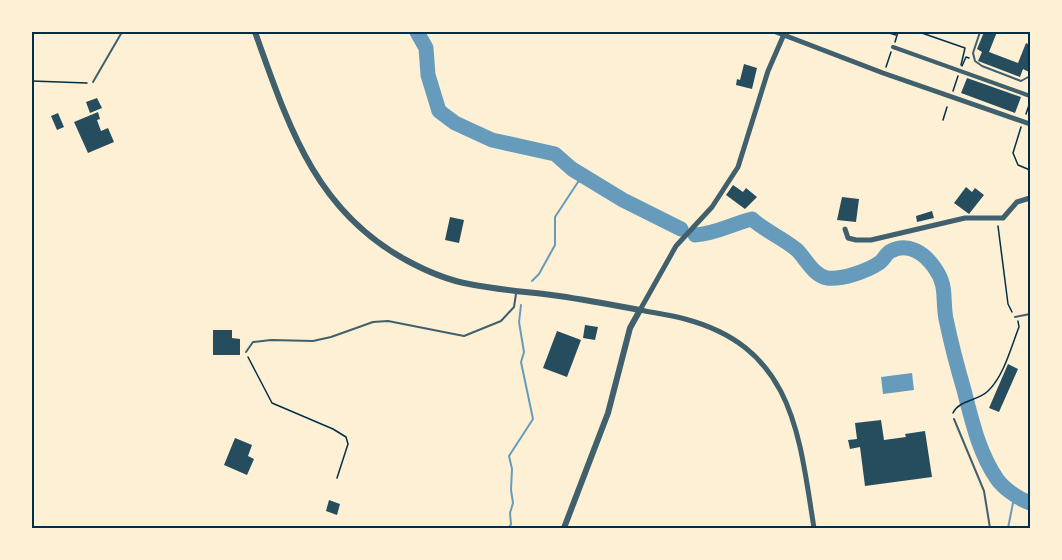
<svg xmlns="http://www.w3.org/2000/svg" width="1062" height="560" font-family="'Fira Sans Condensed',sans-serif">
<rect width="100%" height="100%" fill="#fdf0d5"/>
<path fill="#669bbc" d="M912,373L914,390L883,394L881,377Z"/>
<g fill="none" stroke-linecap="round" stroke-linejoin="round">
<g stroke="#669bbc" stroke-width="2">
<path d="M532,281L539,274L555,245V217L578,182L589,178"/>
<path d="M509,528L511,524L510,513L513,503L511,490L512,469L509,456L533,419L521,362L524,352L519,322L521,305"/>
<path d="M1008,528L1013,503L1022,500"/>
</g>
<g stroke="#669bbc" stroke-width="15">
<path d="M417,32L426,48L428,75L439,111L455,123L492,140L555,154L572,169L623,200L681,229"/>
<path d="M695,235C715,234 732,224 752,219C765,231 783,238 797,250C806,259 813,275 827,278C842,280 867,271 879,263C884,260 886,253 891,251C908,242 924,253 934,267C948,286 942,298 946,319C951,343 957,366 964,390C972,421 979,453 997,479C1004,489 1019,499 1030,503"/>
</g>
</g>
<g fill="#264d5e">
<path d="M984,32H997L989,52L1018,63L1026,43L1030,45L1029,72L1023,69L1020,77L978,61L982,52L977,49Z"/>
<path d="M744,64L757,68L752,89L736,85L737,79L740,80Z"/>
<path d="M967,78L1021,97L1015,113L961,93Z"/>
<path d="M97,98L102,108L90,113L86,102Z"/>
<path d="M98,112L100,119L97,120L101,131L108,128L114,142L88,153L74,122Z"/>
<path d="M58,113L64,127L57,130L51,116Z"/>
<path d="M733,185L743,192L746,188L757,197L745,209L726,195Z"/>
<path d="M966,187L972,192L975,188L984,195L969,214L954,203Z"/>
<path d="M842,197L859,199L856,222L837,220Z"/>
<path d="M932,211L934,218L917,222L916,216Z"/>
<path d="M450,217L464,220L459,243L445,240Z"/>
<path d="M585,325L598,327L595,340L583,338Z"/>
<path d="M213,330H232V338L240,339V355H213Z"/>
<path d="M557,331L581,340L567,377L543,368Z"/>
<path d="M1008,364L1018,369L999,412L989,408Z"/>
<path d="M881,420L884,440L906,437L905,434L925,431L932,477L865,486L860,447L850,449L848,440L857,439L855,423Z"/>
<path d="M235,438L252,445L248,456L254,459L247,475L224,465Z"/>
<path d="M329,500L340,504L337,515L326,511Z"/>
</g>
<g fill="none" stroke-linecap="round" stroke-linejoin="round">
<g stroke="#003049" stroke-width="1.5">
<path d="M886,32L896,35"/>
<path d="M919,32L965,48L961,65"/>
<path d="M895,42L898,32"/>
<path d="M962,66L966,57L969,58"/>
<path d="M886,67L891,52"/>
<path d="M32,81L87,83"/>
<path d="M953,91L958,76"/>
<path d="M1026,114L1030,102"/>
<path d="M943,120L947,107"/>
<path d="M1021,127L1013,153L1018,165L1030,170"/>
<path d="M998,226L1008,304L1012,312"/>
<path d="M248,357L272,403L333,429L346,437L348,444L337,478"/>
<path d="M953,413C959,400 978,401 988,391C1004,376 1011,347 1019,327L1018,321"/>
</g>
<g stroke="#3f606c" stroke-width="2">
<path d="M980,32L973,53L975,61L982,66L1021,81L1030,76"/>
<path d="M93,82L122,32"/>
<path d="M1015,317L1030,314"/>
<path d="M246,352L253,342L271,340L313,341L331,337L373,322L388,321L464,336L501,321L514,307L516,294"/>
<path d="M954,419L984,491L990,528"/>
</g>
<path stroke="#3f606c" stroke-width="4" d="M893,47L1030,96"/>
<g stroke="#3f606c" stroke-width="5">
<path d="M776,32L883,73L1030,124"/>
<path d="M785,32L768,71L738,167L712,207L676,246L640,310C655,313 670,315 685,319C794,348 799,435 814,528"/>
<path d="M845,229L848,238L856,240H871L965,218H1003L1017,202L1030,198"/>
</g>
<path stroke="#3f606c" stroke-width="6" d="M255,32C288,124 314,210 406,260C426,271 447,280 469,284C499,290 530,292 559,296C586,300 613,305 640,310L630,328L608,413L564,528"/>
</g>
<rect width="1062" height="560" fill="none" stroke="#fdf0d5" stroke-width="66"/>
<rect x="33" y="33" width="996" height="494" fill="none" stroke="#003049" stroke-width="2"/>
</svg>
